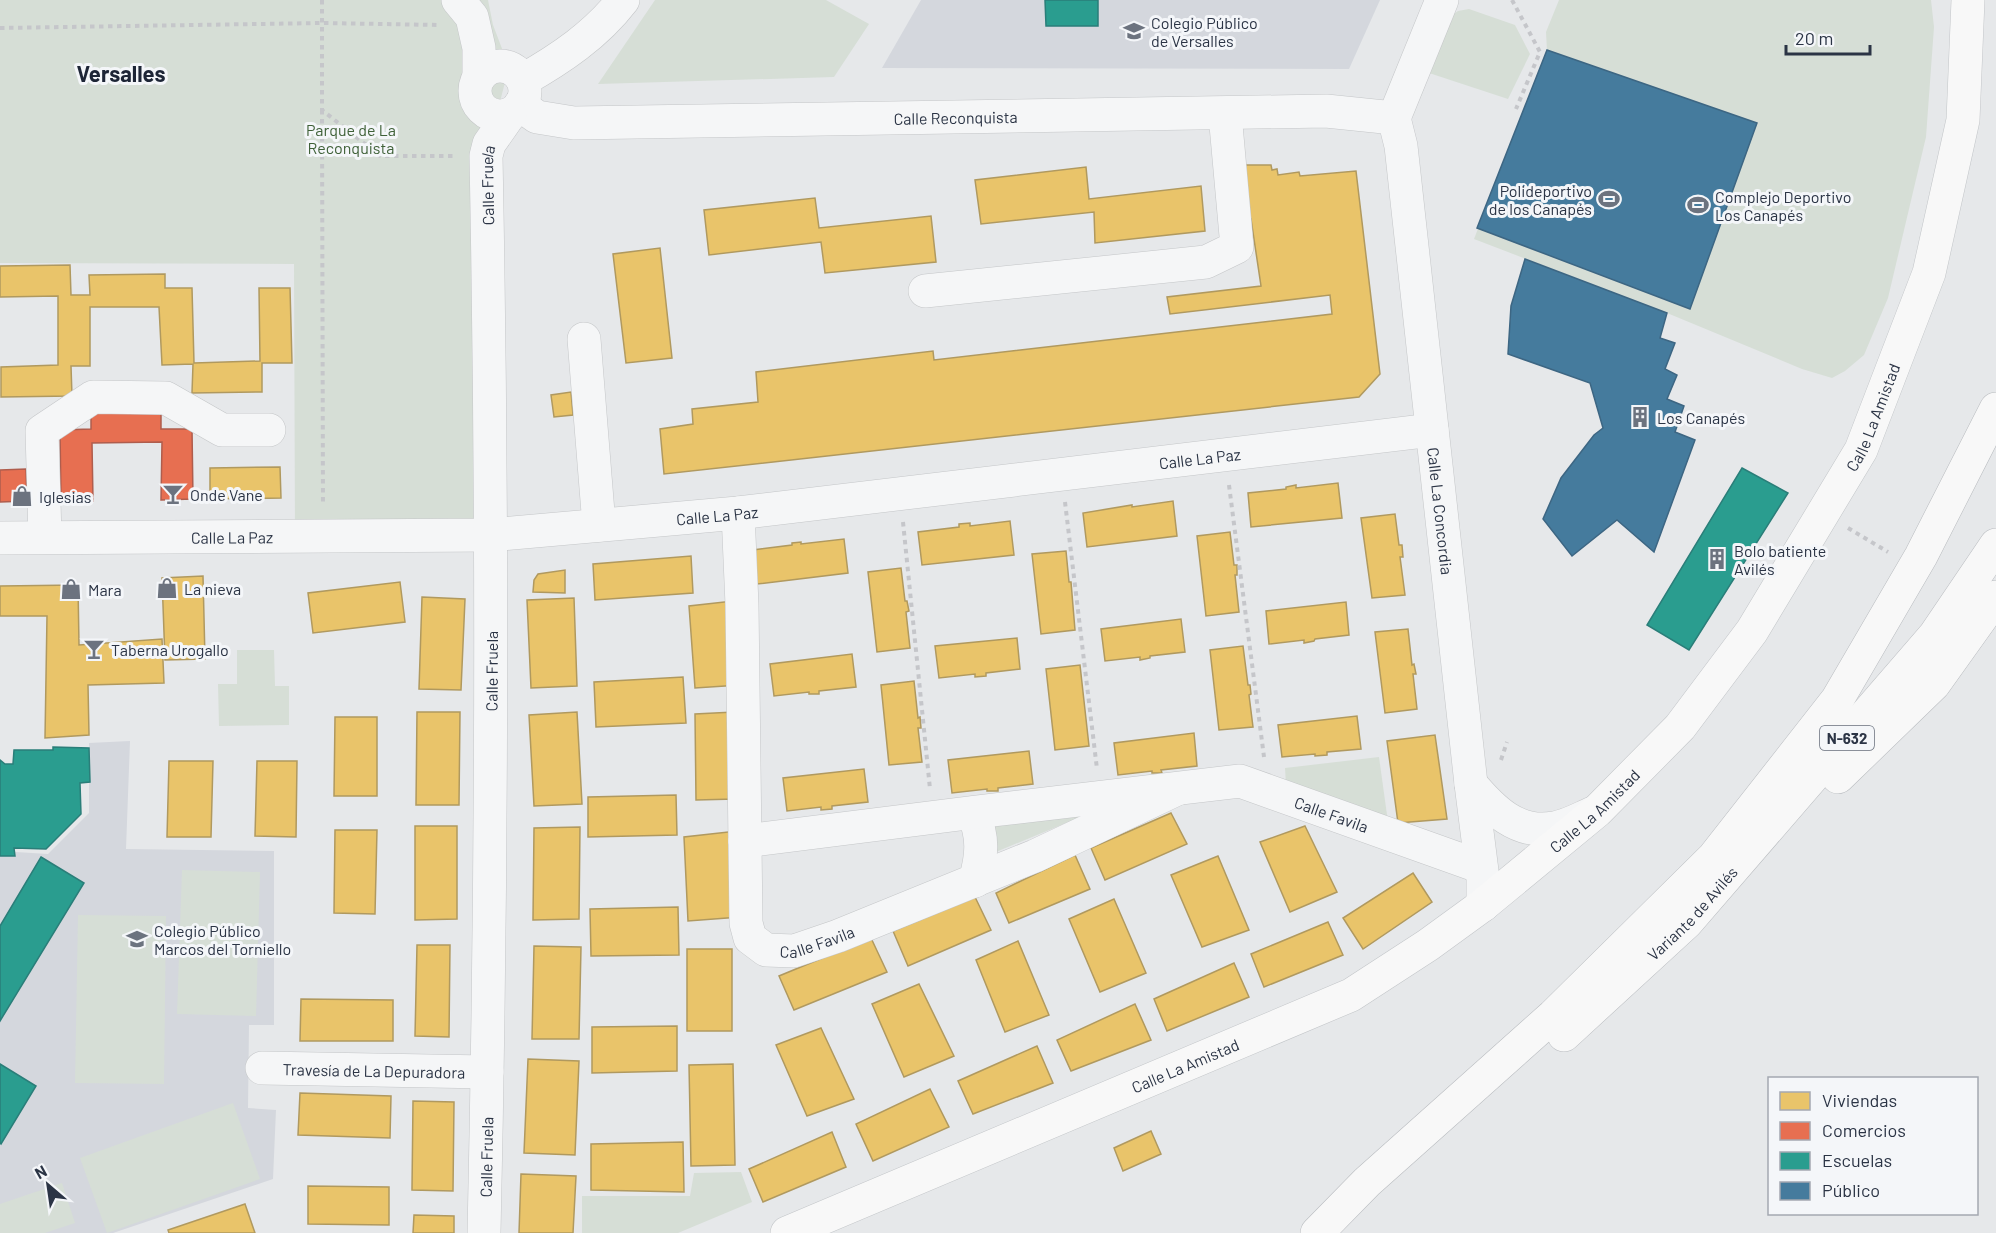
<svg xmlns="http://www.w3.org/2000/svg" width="1996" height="1233" font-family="Barlow,sans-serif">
<rect width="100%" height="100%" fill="#e6e8ea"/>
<g fill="#d4d7dd">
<path d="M921,0H1380L1349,69L882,68Z"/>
<path d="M130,741L126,849L274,851V1025H249L248,1108L276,1110L273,1179L113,1233H0V851L48,854L89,813V743Z"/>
</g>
<g fill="#d6ded6">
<path d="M0,0H488L493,25L509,67L489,144L490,535L295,536L294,264L0,263Z"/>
<path d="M655,0H826L869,24L834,77L598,84Z"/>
<path d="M1559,0H1931L1934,27L1926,137L1888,298L1864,355L1845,371L1832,378L1802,369L1667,313L1474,239L1547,51L1546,32Z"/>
<path d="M1469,9L1515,25L1530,54L1508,99L1426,72L1451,16L1458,11Z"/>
<path d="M237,650H274L275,686H289V725L219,726L218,684H237Z"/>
<path d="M1379,757L1388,822L1286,785L1285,768Z"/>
<path d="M1090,813L991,854V820Z"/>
<path d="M182,870L260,872L256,1016L177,1014Z"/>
<path d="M78,915L166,916L164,1084L75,1083Z"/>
<path d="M233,1103L260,1179L107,1233L80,1158Z"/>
<path d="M741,1172L752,1202L678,1233H582V1196H690L694,1173Z"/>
<path d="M62,1183L75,1223L45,1233H0V1204Z"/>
</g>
<g fill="#e9c46a" stroke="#b0995f" stroke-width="1.5">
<path d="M1234,165H1271L1272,170L1277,169L1278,175L1299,172L1300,176L1356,171L1380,374L1359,397L664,474L660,429L693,424L692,409L758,402L756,372L933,351L934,360L1332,314L1330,295L1170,314L1167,297L1261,286L1251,219L1240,220Z"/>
<path d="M1086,167L1089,199L1201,186L1205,231L1095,243L1094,212L981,224L975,180Z"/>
<path d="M815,198L819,228L931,216L936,262L825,273L821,242L709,255L704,210Z"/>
<path d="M660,248L672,358L626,363L613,254Z"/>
<path d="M70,265L71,295H90L89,275L165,274V288H192L194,363L260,361L259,288H290L292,363H262V392L192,393L193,364L162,365L159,307H90V366H71L72,396L1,397V367L58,365V296L0,297V266Z"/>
<path d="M571,392L573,415L554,417L551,395Z"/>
<path d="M280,467L281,498L210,499V468Z"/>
<path d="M1338,483L1342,518L1251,527L1248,493L1286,489V487L1296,485V488Z"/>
<path d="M1173,501L1177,536L1087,547L1083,513L1132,505V507Z"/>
<path d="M1395,514L1399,545H1402L1403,557H1400L1405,595L1372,598L1361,518Z"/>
<path d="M1010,521L1014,555L922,565L918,532L959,527V524L970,523V526Z"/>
<path d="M1230,532L1234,565H1237V575H1235L1239,612L1206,616L1197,536Z"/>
<path d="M844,539L848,573L757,584L753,550L792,545V543L801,542V544Z"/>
<path d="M1066,551L1069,582H1071L1075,630L1041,634L1032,554Z"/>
<path d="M691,556L693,593L595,600L593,564Z"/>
<path d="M901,568L905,601H907L909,611L906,612L910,648L877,652L868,572Z"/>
<path d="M565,570V593L533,592L534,580L538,574Z"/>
<path d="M203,576L205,659L165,660L162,578Z"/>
<path d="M400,582L405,622L313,633L308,593Z"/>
<path d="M78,585L79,645L162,639L164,683L88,685L89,735L45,738L47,616H0V586Z"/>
<path d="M422,597L465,599L461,690L419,689Z"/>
<path d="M574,598L577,686L531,688L527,600Z"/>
<path d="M733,601L740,685L695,688L689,606Z"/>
<path d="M1346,602L1349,635L1315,639L1314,641L1304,643V640L1269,644L1266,611Z"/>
<path d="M1181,619L1185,652L1150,656V658L1140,660V657L1105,661L1101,629Z"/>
<path d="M1408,629L1412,665L1414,664L1416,674H1413L1417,709L1385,713L1375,632Z"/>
<path d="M1017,638L1020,669L986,673V676L975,677V674L939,678L935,646Z"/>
<path d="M1243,646L1248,685H1250L1251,694L1249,695L1253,727L1219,730L1210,650Z"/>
<path d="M852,654L856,687L819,691V694H809V692L774,696L770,664Z"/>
<path d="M1080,665L1089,746L1055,750L1046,669Z"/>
<path d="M683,677L686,723L596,727L594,682Z"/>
<path d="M914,681L918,718L920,717L921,728H918L922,762L889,765L881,685Z"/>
<path d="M417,712H460L459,805H416Z"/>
<path d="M577,712L582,804L534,806L529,715Z"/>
<path d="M734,712L735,799L696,800L695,714Z"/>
<path d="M1357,716L1361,749L1327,752V755L1315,756V754L1282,757L1278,725Z"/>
<path d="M335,717H377V796H334Z"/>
<path d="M1194,733L1197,766L1161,770L1162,773H1152V771L1118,775L1114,743Z"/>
<path d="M1435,735L1447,819L1398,823L1387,741Z"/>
<path d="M1029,751L1033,784L998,788V791H987V789L952,793L948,760Z"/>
<path d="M169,761H213L211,837H167Z"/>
<path d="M257,761H297L296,837L255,836Z"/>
<path d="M864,769L868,802L832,806V809L821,810V807L787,811L783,778Z"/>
<path d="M676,795L677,835L588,837V797Z"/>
<path d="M1171,813L1187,844L1105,880L1091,848Z"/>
<path d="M415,826H457V919L415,920Z"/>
<path d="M1305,826L1337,892L1290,912L1260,842Z"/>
<path d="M580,827L579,919L533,920L534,828Z"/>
<path d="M335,830H377L375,914L334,913Z"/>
<path d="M737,831L740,917L688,921L684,837Z"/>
<path d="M1075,855L1090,889L1009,923L996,893Z"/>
<path d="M1218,856L1249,930L1202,947L1171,875Z"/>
<path d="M1413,873L1432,902L1363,949L1343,918Z"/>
<path d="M975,897L991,930L908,966L893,931Z"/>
<path d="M1114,899L1146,973L1100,992L1069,919Z"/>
<path d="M678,907L679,955L591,956L590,909Z"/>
<path d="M1328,922L1343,955L1264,987L1251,954Z"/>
<path d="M871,938L887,972L794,1010L779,976Z"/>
<path d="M1018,941L1049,1015L1005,1032L976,960Z"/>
<path d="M417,945H450L449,1037L415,1036Z"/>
<path d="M534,946L581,947L579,1039H532Z"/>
<rect x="687" y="949" width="45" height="82"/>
<path d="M1234,963L1249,997L1167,1031L1154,999Z"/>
<path d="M919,984L954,1056L904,1077L872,1004Z"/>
<path d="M301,999L393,1000V1041H300Z"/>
<path d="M1135,1004L1151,1040L1071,1071L1057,1040Z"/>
<path d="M677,1026V1071L592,1073V1027Z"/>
<path d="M821,1028L854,1099L807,1116L776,1045Z"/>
<path d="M1037,1046L1053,1083L973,1114L958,1081Z"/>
<path d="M528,1059L579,1061L575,1155L524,1153Z"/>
<path d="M733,1064L735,1165L691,1166L689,1065Z"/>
<path d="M930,1089L949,1127L873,1161L856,1124Z"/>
<path d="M300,1093L391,1096L390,1138L298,1135Z"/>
<path d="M413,1101L454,1102L453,1191L412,1190Z"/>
<path d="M1151,1131L1161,1154L1123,1171L1114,1148Z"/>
<path d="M832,1132L846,1167L763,1202L749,1169Z"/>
<path d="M683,1142L684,1192L591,1190V1144Z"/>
<path d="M521,1174L576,1176L573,1233H519Z"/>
<path d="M308,1186L389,1187V1225L308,1224Z"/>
<path d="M245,1204L255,1233H169L168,1230Z"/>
<path d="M414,1215L454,1216V1233H413Z"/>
</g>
<g fill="#e76f51" stroke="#af5d4d" stroke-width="1.5">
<path d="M161,407V429H192L193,499L161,500L162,442L92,443L93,501H61L60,430L91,429V408Z"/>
<path d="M26,469L27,501L0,502V470Z"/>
</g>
<g fill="#2a9d8f" stroke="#2a7e79" stroke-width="1.5">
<path d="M1045,0H1098V26H1046Z"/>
<path d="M1742,468L1788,493L1689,650L1647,625Z"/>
<path d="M53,747L89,748L90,782L80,783L81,814L46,849L14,848L15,856H0V760L5,764H13L14,750H53Z"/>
<path d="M41,857L84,883L0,1021V926Z"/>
<path d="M0,1064L36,1086L1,1144L0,1143Z"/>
</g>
<g fill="#457b9d" stroke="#3d6683" stroke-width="1.5">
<path d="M1547,50L1757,123L1690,309L1477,228Z"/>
<path d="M1525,259L1667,313L1660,338L1675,343L1665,369L1677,375L1667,399L1684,406L1675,432L1695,440L1654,552L1617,520L1572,556L1543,519L1561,478L1594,435L1603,428L1590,383L1508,354L1511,306Z"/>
</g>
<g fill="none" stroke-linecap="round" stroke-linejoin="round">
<defs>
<g id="minor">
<path d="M458,0L472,17L479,48V77"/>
<circle cx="500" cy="91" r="25"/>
<path d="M523,80C560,59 596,35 623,0"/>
<path id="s1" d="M520,105L537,117L574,123L1326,111L1394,118"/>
<path id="s2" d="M1394,118L1401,146L1471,784L1483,879V905"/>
<path d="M1394,118L1442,0"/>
<path d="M925,291L1206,262L1237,247L1225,114"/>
<path d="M584,339L599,525"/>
<path id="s3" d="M738,513L742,605L746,923L750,938L766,950L794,951L838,936L1035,856L1177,789"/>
<path d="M45,537L42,431L93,397L166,398L222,430H269"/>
<path id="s4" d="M0,538L490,535L738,513L1432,430"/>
<path d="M1471,784C1492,809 1517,835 1554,828C1567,826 1581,818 1593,813"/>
<path d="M973,813C984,837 982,856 975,881"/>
<path id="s5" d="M745,841L976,812L1240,781L1481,867"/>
<path id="s6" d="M262,1068L487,1072"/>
<path id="s7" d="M484,1233C492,874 493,515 486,156L489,144L510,114"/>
</g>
<g id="major">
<path id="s8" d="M787,1233L1351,995L1428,945L1483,905L1597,811L1680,727L1752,631L1861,450L1929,273L1963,120L1968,0"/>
</g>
<g id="highway">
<path d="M1838,777L1934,684L1996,597"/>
<path id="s9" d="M1564,1035L1687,922L1935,635L1996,545"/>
<path d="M1317,1233L1367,1182L1553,1016L1714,857L1837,700L1921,556L1996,409"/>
</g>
</defs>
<use href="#minor" stroke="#c4c6c8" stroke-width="34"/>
<use href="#major" stroke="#c2c5c8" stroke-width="34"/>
<use href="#highway" stroke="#b8bbbf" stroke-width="34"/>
<g stroke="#c5c6ca" stroke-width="4" stroke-dasharray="4.5 4.5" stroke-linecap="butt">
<path d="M322,0V110L380,156H456"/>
<path d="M1512,0L1540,52L1516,109"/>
<path d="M0,28L322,23L440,25"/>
<path d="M322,110L323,506"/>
<path d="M1229,485L1264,757"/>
<path d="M1065,502L1097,769"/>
<path d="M903,522L930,789"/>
<path d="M1848,528L1888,552"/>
<path d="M1501,760L1507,742"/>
</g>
<use href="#minor" stroke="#f5f6f7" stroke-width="33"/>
<use href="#major" stroke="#f8f8f8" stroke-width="33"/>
<use href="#highway" stroke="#f8f8f8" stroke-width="33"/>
</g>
<defs>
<symbol id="school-bare" viewBox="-9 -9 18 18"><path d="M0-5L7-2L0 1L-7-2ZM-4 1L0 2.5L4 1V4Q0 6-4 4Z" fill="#6c737f" stroke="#f4f6f9" stroke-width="2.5" paint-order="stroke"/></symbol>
<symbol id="stadium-bare" viewBox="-9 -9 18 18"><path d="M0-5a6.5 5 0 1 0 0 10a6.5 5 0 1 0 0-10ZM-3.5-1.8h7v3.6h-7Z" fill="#6c737f" stroke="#f4f6f9" stroke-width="2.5" paint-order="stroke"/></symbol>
<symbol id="building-bare" viewBox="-9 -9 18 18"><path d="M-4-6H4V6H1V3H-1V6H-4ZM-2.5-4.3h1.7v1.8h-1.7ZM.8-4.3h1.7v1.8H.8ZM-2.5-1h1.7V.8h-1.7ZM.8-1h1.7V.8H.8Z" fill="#6c737f" stroke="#f4f6f9" stroke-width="2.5" paint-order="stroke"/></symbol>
<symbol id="bar-bare" viewBox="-9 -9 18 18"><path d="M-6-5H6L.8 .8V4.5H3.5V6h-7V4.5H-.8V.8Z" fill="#6c737f" stroke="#f4f6f9" stroke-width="2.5" paint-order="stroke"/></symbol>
<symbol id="shop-bare" viewBox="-9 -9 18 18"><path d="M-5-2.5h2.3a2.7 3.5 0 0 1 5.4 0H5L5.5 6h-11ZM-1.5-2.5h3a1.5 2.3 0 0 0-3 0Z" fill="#6c737f" stroke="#f4f6f9" stroke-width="2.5" paint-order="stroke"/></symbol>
</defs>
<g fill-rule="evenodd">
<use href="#school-bare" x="1119" y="16" width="30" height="30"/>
<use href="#stadium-bare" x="1594" y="184" width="30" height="30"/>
<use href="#stadium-bare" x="1683" y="190" width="30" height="30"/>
<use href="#building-bare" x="1625" y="402" width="30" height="30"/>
<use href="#bar-bare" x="158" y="479" width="30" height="30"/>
<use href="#shop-bare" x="7" y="481" width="30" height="30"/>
<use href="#building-bare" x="1702" y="544" width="30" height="30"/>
<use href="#shop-bare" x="152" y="573" width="30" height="30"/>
<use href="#shop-bare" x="56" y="574" width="30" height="30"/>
<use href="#bar-bare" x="79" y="634" width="30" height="30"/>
<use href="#school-bare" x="122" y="924" width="30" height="30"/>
</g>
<g text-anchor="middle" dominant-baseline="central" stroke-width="6" stroke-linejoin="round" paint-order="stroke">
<rect fill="#f4f6f9" stroke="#676e7b" stroke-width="1.5" x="1820" y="726" width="54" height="24" rx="4.5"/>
<g font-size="15" font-weight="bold" fill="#2b3445">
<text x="1847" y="738">N-632</text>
</g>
<g font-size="16" fill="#2b3445" stroke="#f4f6f9" text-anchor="start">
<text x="1151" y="22">Colegio Público<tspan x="1151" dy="18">de Versalles</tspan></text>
<text x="1592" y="190" text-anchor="end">Polideportivo<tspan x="1592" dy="18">de los Canapés</tspan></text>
<text x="1715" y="196">Complejo Deportivo<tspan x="1715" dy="18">Los Canapés</tspan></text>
<text x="1657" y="417">Los Canapés</text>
<text x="190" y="494">Onde Vane</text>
<text x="39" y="496">Iglesias</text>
<text x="1734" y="550">Bolo batiente<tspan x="1734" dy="18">Avilés</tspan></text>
<text x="184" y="588">La nieva</text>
<text x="88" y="589">Mara</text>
<text x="111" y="649">Taberna Urogallo</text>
<text x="154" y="930">Colegio Público<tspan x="154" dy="18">Marcos del Torniello</tspan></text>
</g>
<g font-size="16" fill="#2b3445" stroke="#f4f6f9">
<text stroke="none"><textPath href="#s1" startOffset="440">Calle Reconquista</textPath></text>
<text stroke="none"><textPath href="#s7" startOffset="1048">Calle Fruela</textPath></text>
<text stroke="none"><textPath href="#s8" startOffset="1404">Calle La Amistad</textPath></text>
<text stroke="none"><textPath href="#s4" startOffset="1204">Calle La Paz</textPath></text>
<text stroke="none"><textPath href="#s2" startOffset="396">Calle La Concordia</textPath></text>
<text stroke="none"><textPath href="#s4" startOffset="718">Calle La Paz</textPath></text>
<text stroke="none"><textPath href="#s4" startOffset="232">Calle La Paz</textPath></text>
<text stroke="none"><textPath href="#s7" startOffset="562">Calle Fruela</textPath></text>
<text stroke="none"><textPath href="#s8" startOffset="918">Calle La Amistad</textPath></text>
<text stroke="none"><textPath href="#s5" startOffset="596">Calle Favila</textPath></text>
<text stroke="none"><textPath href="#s9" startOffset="177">Variante de Avilés</textPath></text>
<text stroke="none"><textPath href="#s3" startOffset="498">Calle Favila</textPath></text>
<text stroke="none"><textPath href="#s8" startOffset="432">Calle La Amistad</textPath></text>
<text stroke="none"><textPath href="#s6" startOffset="112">Travesía de La Depuradora</textPath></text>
<text stroke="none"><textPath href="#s7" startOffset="76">Calle Fruela</textPath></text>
</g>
<g font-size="16" fill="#3f6138" stroke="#f4f6f9">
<text x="351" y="129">Parque de La<tspan x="351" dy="18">Reconquista</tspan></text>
</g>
<g font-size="22" font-weight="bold" fill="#1d2536" stroke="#f4f6f9">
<text x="121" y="73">Versalles</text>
</g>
</g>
<rect x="1768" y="1077" width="210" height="138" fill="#f4f6f9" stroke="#a4a8b1" stroke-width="1.5"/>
<rect x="1780" y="1092" width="30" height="18" fill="#e9c46a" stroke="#a4a8b1" stroke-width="1.5"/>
<text x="1822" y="1107" font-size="18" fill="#2b3445">Viviendas</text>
<rect x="1780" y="1122" width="30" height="18" fill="#e76f51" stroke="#a4a8b1" stroke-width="1.5"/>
<text x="1822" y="1137" font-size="18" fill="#2b3445">Comercios</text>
<rect x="1780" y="1152" width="30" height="18" fill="#2a9d8f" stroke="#a4a8b1" stroke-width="1.5"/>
<text x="1822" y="1167" font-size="18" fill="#2b3445">Escuelas</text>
<rect x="1780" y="1182" width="30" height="18" fill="#457b9d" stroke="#a4a8b1" stroke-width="1.5"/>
<text x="1822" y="1197" font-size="18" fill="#2b3445">Público</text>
<g transform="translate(48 1185) rotate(331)" stroke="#f4f6f9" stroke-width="4.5" paint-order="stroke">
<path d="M0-4.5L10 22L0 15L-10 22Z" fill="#2b3445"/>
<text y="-9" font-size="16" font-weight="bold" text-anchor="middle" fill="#2b3445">N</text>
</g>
<path d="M1786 45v9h84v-9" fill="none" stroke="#2b3445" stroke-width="3"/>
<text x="1795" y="45" font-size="18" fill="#2b3445" stroke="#f4f6f9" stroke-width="4.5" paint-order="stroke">20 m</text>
</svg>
